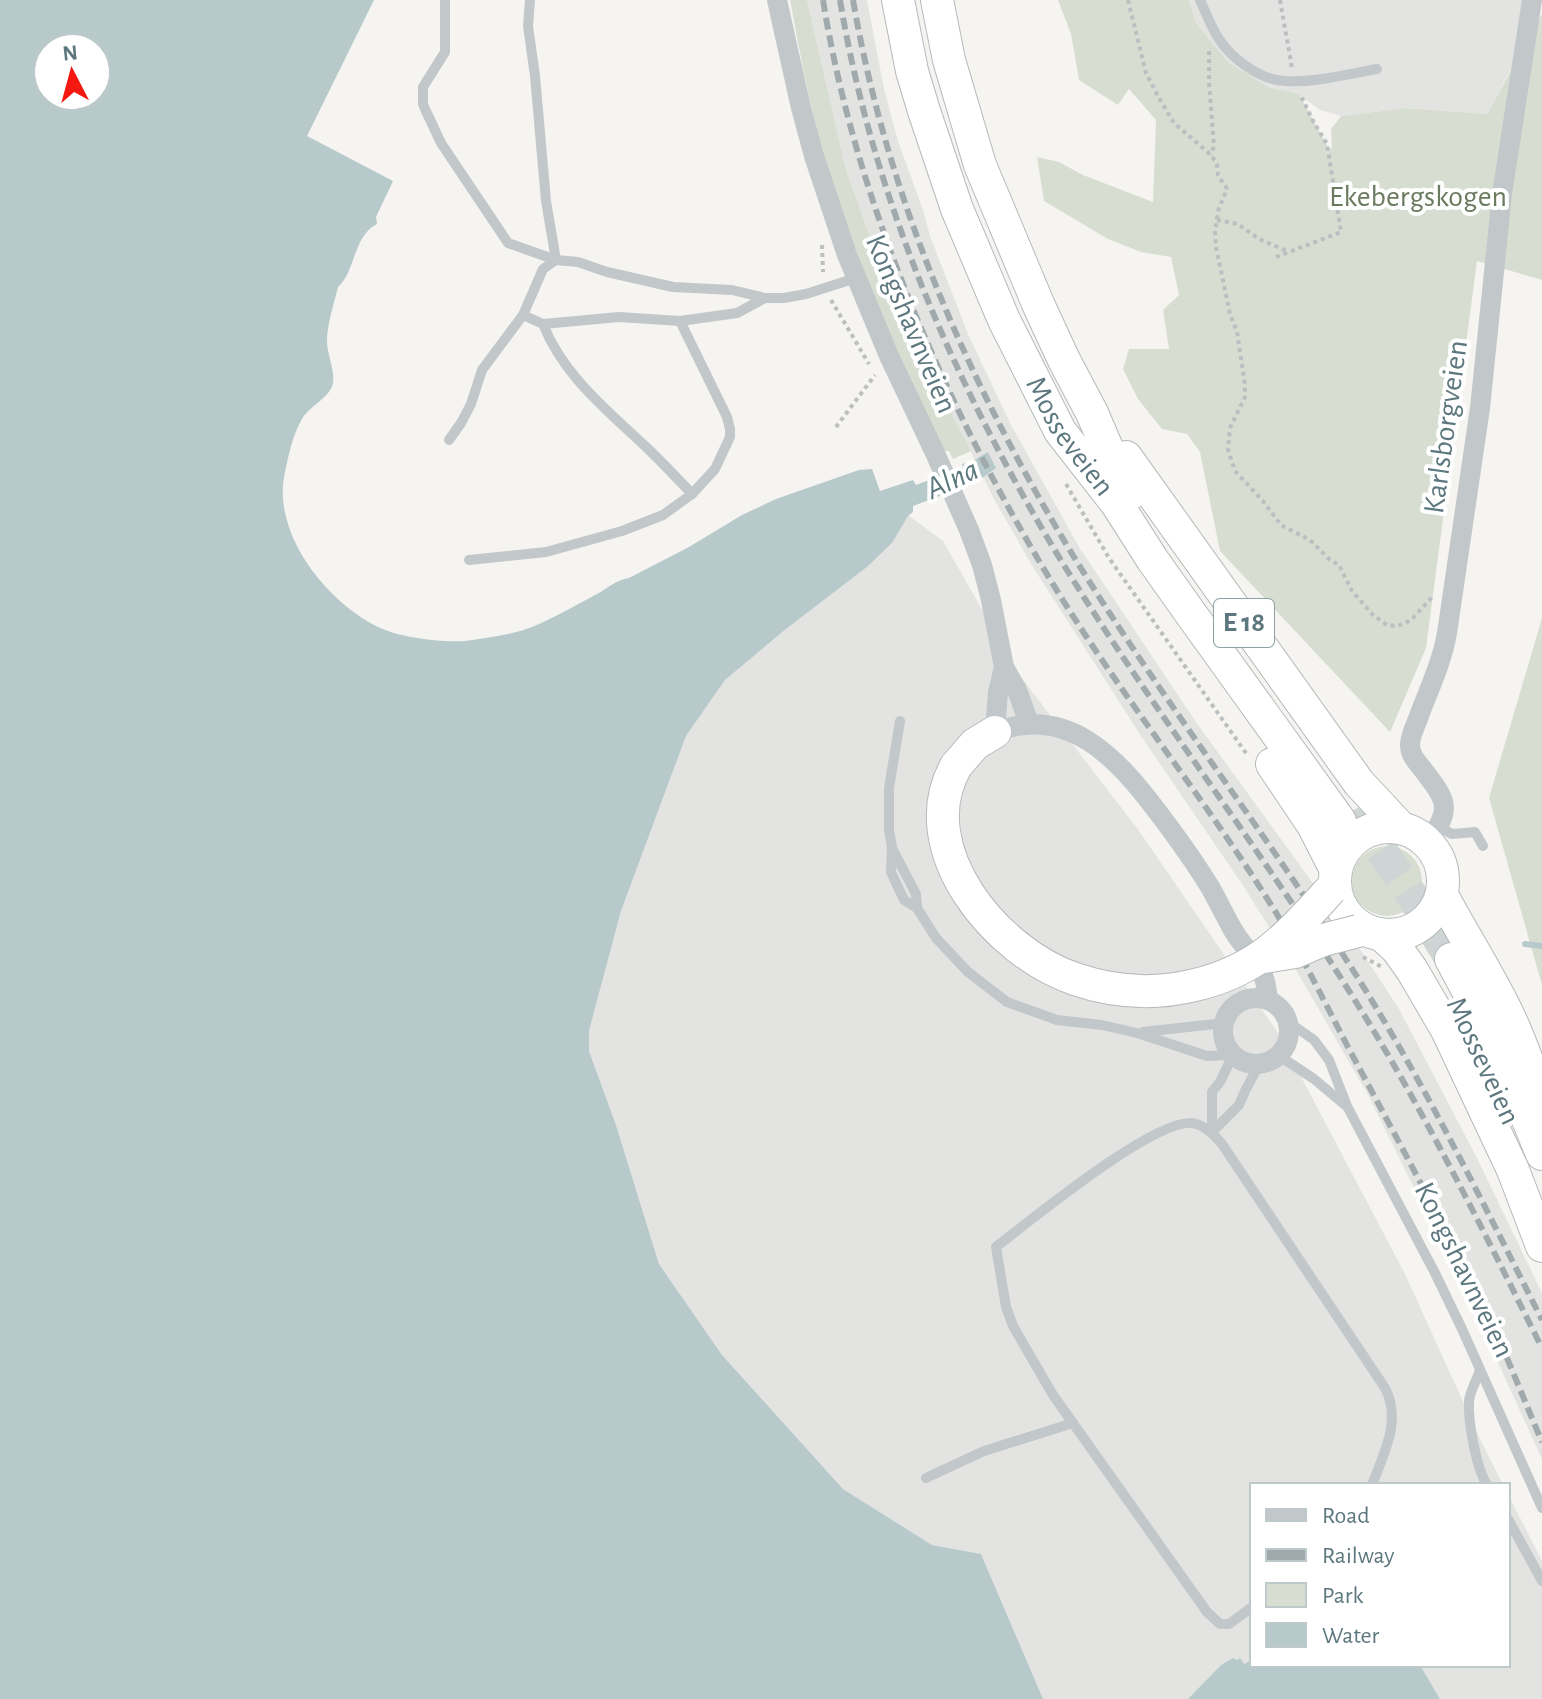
<svg xmlns="http://www.w3.org/2000/svg" width="1542" height="1699" font-family="'Alegreya Sans',sans-serif">
<rect width="100%" height="100%" fill="#f5f4f1"/>
<g fill="#e3e4e2">
<path d="M807,0H867L884,89L898,141L924,213L930,236L968,334L1010,423L1079,547L1196,722L1354,940L1399,1009L1477,1158L1542,1293V1459L1468,1297L1367,1093L1296,970L1242,884L1141,736L1033,567L995,501L966,442L895,306L846,170Z"/>
<path d="M1189,0H1523L1513,65L1487,114L1406,108L1341,116L1320,110L1298,94L1268,87L1228,62L1196,23Z"/>
<path d="M908,515L943,541L1020,676L1137,828L1278,1033L1405,1274L1481,1441L1503,1485H1252V1660L1244,1664L1233,1658L1221,1665L1188,1699H1043L981,1554L932,1545L843,1489L722,1355L659,1264L616,1125L589,1051V1031L621,911L686,736L725,680L786,629L867,567L892,543Z"/>
<path d="M1508,1494L1542,1561V1699H1440L1420,1665H1508Z"/>
</g>
<g fill="#d8ddd1">
<path d="M790,0H807L846,170L895,306L971,451L953,459L949,451H944C898,355 854,258 824,156C809,105 800,52 790,0Z"/>
<path d="M1058,0H1189L1196,23L1228,62L1268,87L1299,94L1329,149L1332,148L1331,129L1341,116L1406,108L1487,114L1542,14V280L1477,261L1426,648L1390,732L1220,551L1200,452L1187,434L1162,429L1138,399L1123,369L1129,349H1169L1163,310L1179,295L1171,257L1141,252L1108,239L1044,201L1037,157L1059,162L1083,175L1153,202L1156,120L1129,89L1118,105L1079,80L1071,34Z"/>
<path d="M1542,618V985L1489,798Z"/>
<circle cx="1387" cy="881" r="35"/>
</g>
<g fill="#b7c9ca" fill-rule="evenodd">
<path d="M0,0H374L307,136L393,181L376,217L377,224C353,236 355,273 338,287C334,304 327,324 327,341C327,355 335,369 333,383C330,398 309,406 302,419C292,436 288,458 284,477C274,536 327,602 378,627C400,638 449,644 473,640C492,637 514,634 532,627C554,618 576,605 597,594C608,588 616,580 629,578L689,547L742,515L776,499L859,470L872,469L880,491L913,480L916,485L963,467L962,464L971,462L988,452L996,468L975,483L913,506V512L908,516L892,543L867,567L786,629L725,680L686,736L621,911L589,1031V1051L616,1125L659,1264L722,1355L843,1489L932,1545L981,1554L1043,1699H0ZM48,48H96V96H48Z"/>
<path d="M1233,1658L1237,1660L1240,1658L1244,1664L1252,1660V1665H1420L1440,1699H1188L1221,1665Z"/>
</g>
<g fill="none" stroke-linecap="round" stroke-linejoin="round">
<path stroke="#b7c9ca" stroke-width="6" d="M1525,944L1542,946"/>
<path stroke="#cfd5d4" stroke-width="32" stroke-dasharray="32 16" stroke-linecap="butt" d="M1353,811L1402,880L1451,959"/>
<defs>
<g id="trunk">
<path id="s1" d="M898,0L912,71L924,111L957,209L1004,320L1060,431L1117,504L1152,559L1191,614L1340,821"/>
<path d="M937,0L949,60L980,165L1039,306L1064,360L1092,413L1119,476L1130,494"/>
<path d="M1126,457L1359,783L1401,828"/>
<path d="M1272,764L1313,825L1336,870"/>
<path d="M956,766L975,744L995,732"/>
<circle cx="1389" cy="881" r="54"/>
<path d="M1442,895C1464,937 1491,977 1511,1021C1523,1047 1532,1075 1542,1102"/>
<path d="M1383,936L1397,949L1412,970L1447,1030L1513,1170L1542,1246"/>
<path d="M1451,959L1499,1049L1542,1154"/>
</g>
</defs>
<use href="#trunk" stroke="#b4babb" stroke-width="34"/>
<g stroke="#bbbfc0" stroke-width="4" stroke-dasharray="4 4" stroke-linecap="butt">
<path d="M1128,0L1146,73L1159,98L1174,123L1211,155L1217,164L1218,175L1227,189L1218,211L1215,232L1216,247L1230,314L1237,332L1245,385V397L1230,428L1228,450L1235,471L1263,501L1281,525L1310,540L1330,560L1339,565L1352,591L1373,615L1387,625L1396,626L1404,624L1413,618L1433,596"/>
<path d="M1280,0L1292,68"/>
<path d="M1209,51V83L1214,146L1211,155"/>
<path d="M1217,220L1238,224L1259,239L1287,251"/>
<path d="M822,245L823,272"/>
<path d="M1276,257L1341,232L1327,144L1313,121L1301,96"/>
<path d="M831,300L869,364"/>
<path d="M836,427L875,375"/>
<path d="M1066,484L1109,558L1248,756"/>
</g>
<g stroke="#c2c8ca" stroke-width="10">
<path d="M445,0V52L423,87V104L425,109L441,143L508,243L556,260"/>
<path d="M530,0L528,26L535,76L546,201L556,260L578,262L607,272L673,287L732,290L765,298H784L806,294L856,278"/>
<path d="M1200,0C1206,13 1211,27 1219,39C1232,59 1260,80 1285,81C1315,83 1347,74 1377,69"/>
<path d="M523,315L543,324C563,375 606,409 645,446C661,461 677,478 692,494"/>
<path d="M543,324L619,317L680,321L737,313L765,298"/>
<path d="M449,440L461,423L471,404L482,370L523,315L543,269L556,260"/>
<path d="M469,560L546,552L622,531L663,515L692,494L715,469L730,437V429L727,417L680,321"/>
<path d="M900,721L889,788V830L892,847L891,872L904,900L917,908L936,938L968,972L1007,1002L1057,1020L1102,1025L1137,1033L1207,1056L1233,1055"/>
<path d="M1439,827L1452,834L1475,832L1483,846"/>
<path d="M892,848L916,894L917,908"/>
<path d="M1287,1021L1314,1040L1329,1060L1347,1106L1435,1273L1462,1329L1542,1508"/>
<path d="M1143,1032L1224,1023"/>
<path d="M1278,1055L1314,1079L1345,1105"/>
<path d="M1212,1132L1239,1105L1245,1091L1260,1063"/>
<path d="M1212,1132V1092L1220,1082L1233,1055"/>
<path d="M1480,1370C1477,1380 1470,1391 1469,1401C1468,1423 1476,1467 1487,1485"/>
<path d="M926,1478L984,1451L1073,1423"/>
<path d="M1508,1519L1542,1581"/>
<path d="M1252,1607L1229,1624H1220L1207,1612L1053,1395L1013,1326L1006,1307L996,1247C1031,1220 1154,1119 1192,1123C1205,1125 1214,1135 1222,1144L1385,1388C1402,1420 1384,1453 1372,1485"/>
</g>
<g stroke="#c2c8ca" stroke-width="20">
<path d="M777,0L801,108L814,156L847,255L889,356L935,453L969,530L982,565L991,600L1004,667L1017,690L1029,723"/>
<path d="M1004,667L998,692L995,732C1068,704 1117,758 1157,811C1176,836 1194,861 1210,887C1218,901 1225,916 1233,930C1241,944 1254,956 1261,971C1266,979 1267,991 1268,1000"/>
<path d="M1427,842C1455,807 1445,799 1421,767C1415,760 1410,754 1410,745C1410,735 1416,725 1419,716C1429,689 1442,662 1447,633L1480,408L1502,194L1532,0"/>
<circle cx="1256" cy="1031" r="33"/>
</g>
<use href="#trunk" stroke="#fff" stroke-width="32"/>
<g stroke="#a0aaad" stroke-width="6" stroke-dasharray="12 6" stroke-linecap="butt">
<path d="M823,0C856,207 953,424 1064,602C1130,707 1209,805 1275,911C1305,960 1329,1012 1356,1062C1402,1148 1449,1234 1491,1322C1509,1361 1525,1402 1542,1442"/>
<path d="M840,0C873,199 957,390 1062,562C1150,706 1254,840 1344,983C1419,1100 1480,1224 1542,1348"/>
<path d="M853,0C887,198 970,387 1074,557C1162,700 1266,833 1356,975C1426,1086 1483,1203 1542,1320"/>
</g>
<defs>
<g id="trunk-bridge">
<path d="M956,766C909,849 997,953 1075,979C1113,992 1155,995 1195,985C1259,970 1288,936 1331,889"/>
<path d="M1264,957L1295,952L1323,940L1358,931"/>
</g>
</defs>
<use href="#trunk-bridge" stroke="#b4babb" stroke-width="34" stroke-linecap="butt"/>
<path stroke="#bbbfc0" stroke-width="4" stroke-dasharray="4 4" stroke-linecap="butt" d="M1363,957L1382,967"/>
<use href="#trunk-bridge" stroke="#fff" stroke-width="32"/>
</g>
<g text-anchor="middle" dominant-baseline="central" stroke-width="8" stroke-linejoin="round" paint-order="stroke">
<rect fill="#fff" stroke="#8ea0a5" stroke-width="2" x="1214" y="599" width="60" height="48" rx="6"/>
<g font-size="28" font-weight="bold" fill="#5d777f">
<text x="1244" y="623">E 18</text>
</g>
<g font-size="30" fill="#6b7b60" stroke="#fff">
<text x="1418" y="197">Ekebergskogen</text>
</g>
<g font-size="30" fill="#5d777f" stroke="#fff">
<text transform="translate(911 324) rotate(67)">Kongshavnveien</text>
<text transform="translate(1446 427) rotate(-82)">Karlsborgveien</text>
<text stroke="none"><textPath href="#s1" startOffset="472">Mosseveien</textPath></text>
<text transform="translate(1483 1061) rotate(65)">Mosseveien</text>
<text transform="translate(1464 1270) rotate(64)">Kongshavnveien</text>
</g>
<g font-size="32" font-style="italic" fill="#58787c" stroke="#fff">
<text transform="translate(952 479) rotate(-25)">Alna</text>
</g>
</g>
<rect x="1250" y="1483" width="260" height="184" fill="#ffffff" stroke="#bec9cc" stroke-width="2"/>
<rect x="1266" y="1509" width="40" height="12" fill="#c2c8ca" stroke="#bec9cc" stroke-width="2"/>
<text x="1322" y="1523" font-size="24" fill="#5d777f">Road</text>
<rect x="1266" y="1549" width="40" height="12" fill="#a0aaad" stroke="#bec9cc" stroke-width="2"/>
<text x="1322" y="1563" font-size="24" fill="#5d777f">Railway</text>
<rect x="1266" y="1583" width="40" height="24" fill="#d8ddd1" stroke="#bec9cc" stroke-width="2"/>
<text x="1322" y="1603" font-size="24" fill="#5d777f">Park</text>
<rect x="1266" y="1623" width="40" height="24" fill="#b7c9ca" stroke="#bec9cc" stroke-width="2"/>
<text x="1322" y="1643" font-size="24" fill="#5d777f">Water</text>
<g transform="translate(72 72) rotate(354)"><circle r="38" fill="#ffffff" stroke="#bec9cc" stroke-width="2"/>
<path d="M0-6L14 30L0 20L-14 30Z" fill="#f51911"/>
<text y="-12" font-size="22" font-weight="bold" text-anchor="middle" fill="#5d777f">N</text>
</g>
</svg>
